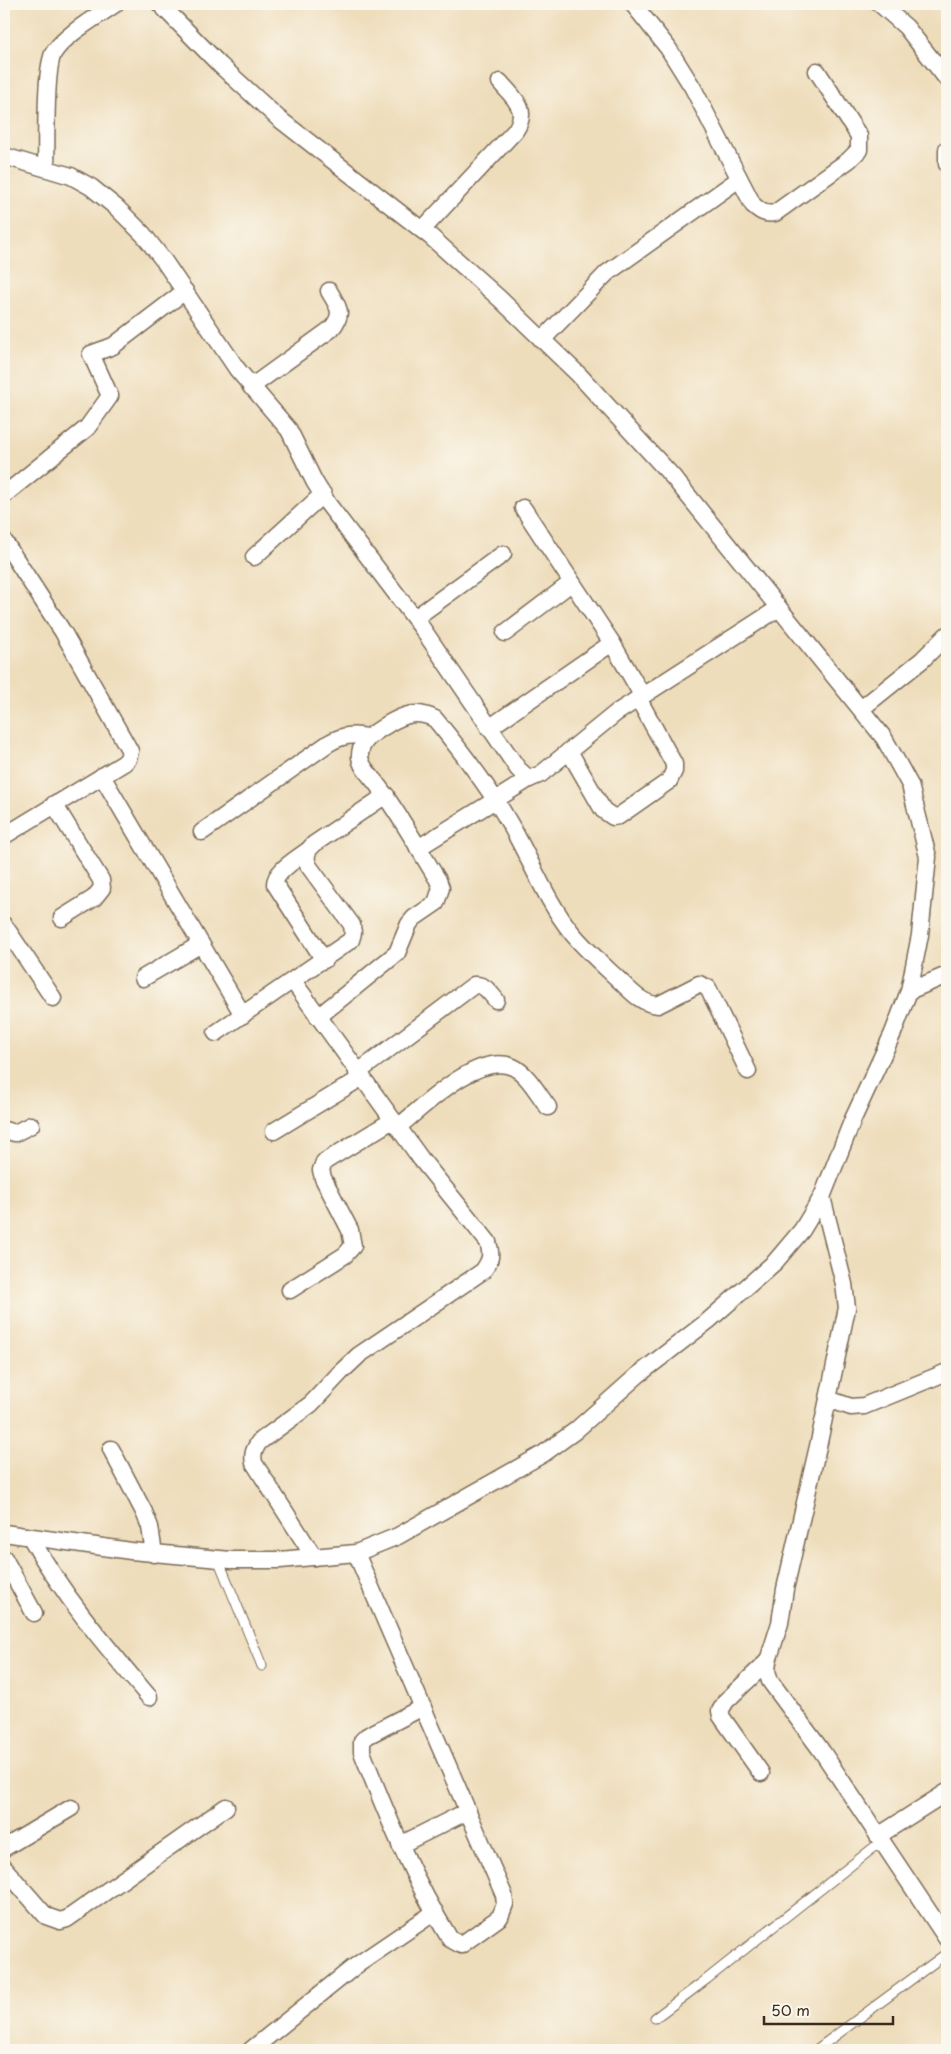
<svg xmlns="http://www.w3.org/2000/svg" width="951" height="2054" font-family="'Playpen Sans',sans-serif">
<rect width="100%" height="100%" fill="#fbf7ec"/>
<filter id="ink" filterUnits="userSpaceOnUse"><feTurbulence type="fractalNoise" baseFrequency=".02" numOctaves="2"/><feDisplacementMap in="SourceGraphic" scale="10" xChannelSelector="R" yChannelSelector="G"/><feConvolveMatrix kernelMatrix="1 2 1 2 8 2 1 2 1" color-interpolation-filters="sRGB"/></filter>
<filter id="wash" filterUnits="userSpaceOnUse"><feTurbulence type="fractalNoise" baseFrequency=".0096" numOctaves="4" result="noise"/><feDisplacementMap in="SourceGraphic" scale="20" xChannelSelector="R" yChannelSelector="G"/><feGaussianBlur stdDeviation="1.12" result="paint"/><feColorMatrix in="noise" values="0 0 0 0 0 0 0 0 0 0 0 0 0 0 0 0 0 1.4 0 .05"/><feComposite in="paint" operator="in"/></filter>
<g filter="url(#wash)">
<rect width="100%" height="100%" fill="#edb"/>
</g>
<g filter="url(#ink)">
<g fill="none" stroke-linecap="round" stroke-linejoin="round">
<defs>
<g id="lane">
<path d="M218,1559L262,1666"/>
<path d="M655,2018L707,1979L882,1841"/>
<path d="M816,2050L947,1953"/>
</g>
<g id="street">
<path d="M633,4L668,48L693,88L753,205C760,211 765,215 775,213L849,160L859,150V136L817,71"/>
<path d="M880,4L906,27L947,79"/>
<path d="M947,149V164"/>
<path d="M4,156L71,176L91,187L117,208L143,234L164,261L237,369L289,430L314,481L328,504L422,628L518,769L529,779L541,774L616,713L779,608"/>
<path d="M46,167C47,145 44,68 54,52C67,33 97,17 115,4"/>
<path d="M422,230L515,131C530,109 514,99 500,82"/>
<path d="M542,340L607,273L739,179"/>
<path d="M251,387L331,329C345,313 338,307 329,291"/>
<path d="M4,495L87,428L110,396L91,354L113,346L185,291"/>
<path d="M523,508L612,643L642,695"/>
<path d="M4,541L63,632L130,751L128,759L124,763L4,836"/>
<path d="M254,557L323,494"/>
<path d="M415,618L503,554"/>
<path d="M505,633L571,583"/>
<path d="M861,709L922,660L947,635"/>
<path d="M489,728L612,643"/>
<path d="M569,751L603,810L613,817L619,816L669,781L674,771V764L638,698"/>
<path d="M102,776L243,1015"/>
<path d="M54,804L101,880L102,888L94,898L62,918"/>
<path d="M202,832L329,743C343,735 352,734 368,737"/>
<path d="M418,848L529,779"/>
<path d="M307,851C297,859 275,871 275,884L324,960"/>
<path d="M4,925L53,998"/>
<path d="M143,978L201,944"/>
<path d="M293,981L421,1159L488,1242C492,1255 491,1260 483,1271L359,1355L341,1372L311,1404L259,1442C254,1450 252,1454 254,1463L314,1557"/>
<path d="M909,991L947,975"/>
<path d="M318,1017L397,953L409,924L414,918L436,903L441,888L438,880C418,848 399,813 376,783C370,775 361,767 360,757C359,740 376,732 388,724C405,714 417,710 435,719C462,752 489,787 510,824C531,860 546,901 572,933C586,950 602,964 618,979C630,990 641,1004 658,1005L699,984L708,988L748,1071"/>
<path d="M216,1033L351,940L353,933L352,925L308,865C305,856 307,850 314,844L386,795"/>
<path d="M357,1073L474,985C485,984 489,992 496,1000"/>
<path d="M398,1127C423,1107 478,1051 513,1067C528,1074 538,1094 548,1107"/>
<path d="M4,1130L15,1133L31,1125"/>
<path d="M274,1131L361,1078"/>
<path d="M822,1197L844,1284L847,1308L819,1442L785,1589L780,1623L768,1661L767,1671L770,1681L821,1750L947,1939"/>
<path d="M290,1290L345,1255L353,1246L350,1230L323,1178L321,1170L324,1162L393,1120"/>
<path d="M828,1399L851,1407L864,1406L947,1372"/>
<path d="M111,1449L144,1512L150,1527L154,1554"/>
<path d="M4,1533L131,1551L231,1560H280L356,1553L398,1536L543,1454L575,1431L638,1375L708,1321L775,1262L802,1230L822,1197L853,1119L893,1033L909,991L920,935L928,857L910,785L884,738L673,477L579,375L500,299L431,237L278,118L220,65L160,4"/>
<path d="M31,1538C63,1596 106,1646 149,1697"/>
<path d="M356,1553L504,1895L505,1904L500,1917L461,1945L450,1939C413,1879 388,1818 362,1752V1741L367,1736L423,1707"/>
<path d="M4,1558L34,1613"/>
<path d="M761,1773L721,1716L720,1711L726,1701L768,1661"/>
<path d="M878,1836L947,1792"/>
<path d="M400,1845L468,1811"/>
<path d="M4,1848L71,1808"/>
<path d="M4,1868L46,1916L60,1921L67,1919L226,1807"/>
<path d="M251,2050L354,1967L435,1912"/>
</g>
</defs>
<use href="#lane" stroke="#7a6955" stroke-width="11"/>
<use href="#street" stroke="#7a6955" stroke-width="19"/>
<use href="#lane" stroke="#fff" stroke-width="9"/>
<use href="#street" stroke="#fff" stroke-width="16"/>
</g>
</g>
<rect width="951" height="2054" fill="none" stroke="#fbf7ec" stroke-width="20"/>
<path d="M764 2016v8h129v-8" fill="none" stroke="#3b2a1e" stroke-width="2.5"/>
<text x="771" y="2016" font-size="15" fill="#3b2a1e" stroke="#fbf7ec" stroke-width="4" paint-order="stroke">50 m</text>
</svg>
